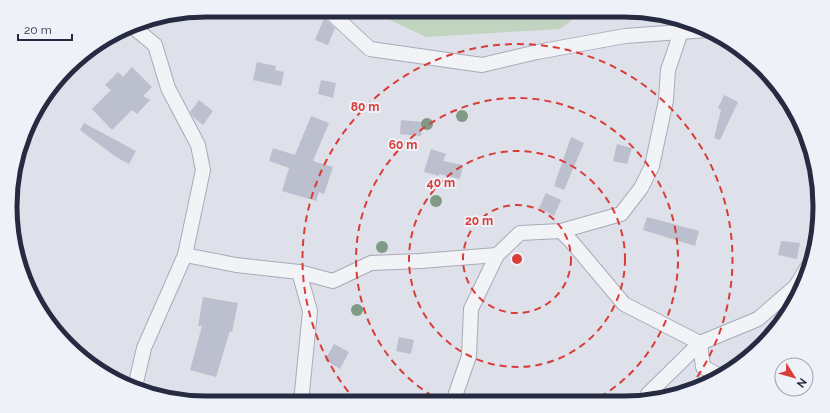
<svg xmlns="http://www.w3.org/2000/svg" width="830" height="413" font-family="Raleway,sans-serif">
<rect width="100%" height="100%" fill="#dfe1ea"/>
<path fill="#c1d4bf" d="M375,10H585L560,29L426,37L380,15Z"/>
<g fill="#bcbfcd">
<path d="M324,18L335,28L328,45L315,40Z"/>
<path d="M257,62L276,66L275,70L284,72L281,86L253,80Z"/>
<path d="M132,67L152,87L143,96L150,100L137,114L132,110L112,130L92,109L111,90L105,85L118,72L123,77Z"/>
<path d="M321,80L336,83L333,98L318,94Z"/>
<path d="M724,95L738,102L720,140L714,138L721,110L718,108Z"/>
<path d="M199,100L213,111L203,125L193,117L190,112Z"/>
<path d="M311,116L329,123L313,161L333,167L324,194L319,192L316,201L282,191L289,168L269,161L273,148L295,155Z"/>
<path d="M401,120L423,122L421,136L400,134Z"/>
<path d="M84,123L136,151L129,164L116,157L80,130Z"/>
<path d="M571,137L584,143L564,190L554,186Z"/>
<path d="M617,144L632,148L627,164L613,161Z"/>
<path d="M431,149L446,154L443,161L463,165L460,179L439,174V176L424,172Z"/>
<path d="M546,193L561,200L554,216L539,208Z"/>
<path d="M647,217L699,231L695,246L643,230Z"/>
<path d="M781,241L800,243L797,259L778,255Z"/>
<path d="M203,297L238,303L232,332L230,331L216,377L190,370L202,326H198Z"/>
<path d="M399,337L414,340L411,354L396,351Z"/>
<path d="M334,344L349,352L340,369L325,360Z"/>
</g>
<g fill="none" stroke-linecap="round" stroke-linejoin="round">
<defs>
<g id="street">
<path d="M328,10L370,49L482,65L537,52L625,36L708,30"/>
<path d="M132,26L155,45L168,88L198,145L203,170L185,255"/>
<path d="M561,231L571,241L624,304L700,343L703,367L720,376"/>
<path d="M299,272L333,281L371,263L420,261L497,255"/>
<path d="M135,387L144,348L185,255L236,265L299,272L310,311L301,402"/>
<path d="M646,401L648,394L700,343L758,319L796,286L807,268"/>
<path d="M453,402L469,356L471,309L497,255L520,233L561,231L621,214L641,188L652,166L666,100L668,70L684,23"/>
</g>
</defs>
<use href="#street" stroke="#a8aab8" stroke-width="16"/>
<use href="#street" stroke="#f2f3f7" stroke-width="14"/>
</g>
<g fill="#809a85">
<circle cx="462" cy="116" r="6"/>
<circle cx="427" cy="124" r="6"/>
<circle cx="436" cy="201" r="6"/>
<circle cx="382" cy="247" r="6"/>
<circle cx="357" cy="310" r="6"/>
</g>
<g fill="none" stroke="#da3c38" stroke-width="2" stroke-dasharray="7 5">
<circle cx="517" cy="259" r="54"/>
<circle cx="517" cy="259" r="108"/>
<path d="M443 402A161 161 0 1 1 593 401"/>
<path d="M356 401A215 215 0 1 1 688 390"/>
</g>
<path d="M0 0H830V413H0ZM206 17H624A189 189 0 0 1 813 206V207A189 189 0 0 1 624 396H206A189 189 0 0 1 17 207V206A189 189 0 0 1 206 17Z" fill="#eef1f7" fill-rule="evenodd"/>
<path fill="none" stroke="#262b42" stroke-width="5" d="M206 17H624A189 189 0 0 1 813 206V207A189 189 0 0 1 624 396H206A189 189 0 0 1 17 207V206A189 189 0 0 1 206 17Z"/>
<circle cx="517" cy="259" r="6" fill="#da3c38" stroke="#eef1f7" stroke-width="2"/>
<g font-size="12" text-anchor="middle" font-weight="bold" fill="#da3c38" stroke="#eef1f7" stroke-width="4" stroke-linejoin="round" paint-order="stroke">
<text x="365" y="111">80 m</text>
<text x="403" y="149">60 m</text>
<text x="441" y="187">40 m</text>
<text x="479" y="225">20 m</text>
</g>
<g transform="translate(794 377) rotate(127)"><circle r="19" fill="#eef1f7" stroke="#9ea2af"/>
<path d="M0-3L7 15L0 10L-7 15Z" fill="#da3c38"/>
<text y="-6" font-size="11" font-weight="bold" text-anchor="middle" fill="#262b42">N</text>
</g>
<path d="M18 34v6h54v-6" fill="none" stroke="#262b42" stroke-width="2"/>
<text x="24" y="34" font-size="12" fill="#262b42" stroke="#eef1f7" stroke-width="3" paint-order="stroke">20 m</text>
</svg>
